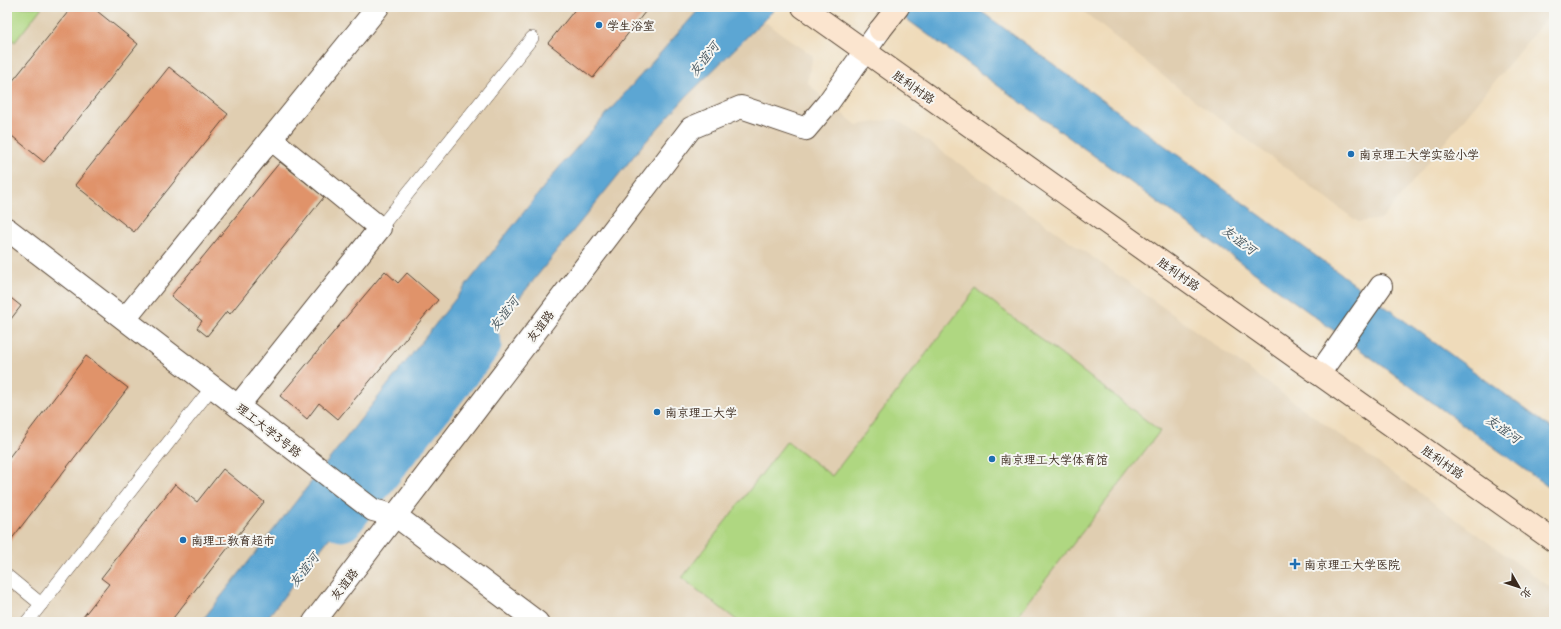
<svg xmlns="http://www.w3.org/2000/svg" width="1561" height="629" font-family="Delius,'LXGW WenKai TC',sans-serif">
<rect width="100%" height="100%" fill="#f6f6f2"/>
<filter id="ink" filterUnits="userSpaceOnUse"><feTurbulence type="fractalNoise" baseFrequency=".025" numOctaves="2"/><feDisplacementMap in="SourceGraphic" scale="8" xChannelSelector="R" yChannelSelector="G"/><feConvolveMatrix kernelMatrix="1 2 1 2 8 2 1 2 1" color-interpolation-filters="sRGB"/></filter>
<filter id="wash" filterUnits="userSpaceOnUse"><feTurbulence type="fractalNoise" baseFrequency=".012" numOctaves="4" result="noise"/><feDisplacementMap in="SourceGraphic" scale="16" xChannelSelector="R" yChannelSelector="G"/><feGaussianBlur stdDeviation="0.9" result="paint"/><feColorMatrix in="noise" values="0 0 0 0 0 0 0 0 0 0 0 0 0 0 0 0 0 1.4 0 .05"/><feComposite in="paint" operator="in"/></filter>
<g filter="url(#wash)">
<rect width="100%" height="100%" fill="#efdbba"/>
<g fill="#e0ceb1">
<path d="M7,7H744L813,56L807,82L828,103L857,125L896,119L1135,287L1554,590V622H7Z"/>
<path d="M1078,7H1554V9L1382,219L1358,222L1178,88Z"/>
</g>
<g fill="#afd781" stroke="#758050">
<path d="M7,7H42L15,42L7,36Z"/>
<path d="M976,289L1160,431L1013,622H739L682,578L787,441L832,476Z"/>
</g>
<g fill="#5ba6d3" stroke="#4b6878">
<path d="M701,7H777L686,97L641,147L433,405L264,622H201L557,170Z"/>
<path d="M890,7H975L1554,430V491Z"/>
</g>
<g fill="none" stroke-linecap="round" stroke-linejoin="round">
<path stroke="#5ba6d3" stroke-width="41" d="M342,521L481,344"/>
</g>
<g id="blocks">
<g fill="#e0936b">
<path d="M72,7H92L138,44L44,162L7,132V88Z"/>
<path d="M577,7H649L593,78L548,43Z"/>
<path d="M169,67L228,114L134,232L75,185Z"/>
<path d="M280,162L324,197L230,314L227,311L207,336L197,328L202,321L171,296Z"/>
<path d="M385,271L398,283L407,273L438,300L338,419L319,403L307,419L280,396Z"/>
<path d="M7,295L21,306L7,324Z"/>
<path d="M86,356L128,388L7,545V460Z"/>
<path d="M223,469L264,502L170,622H79L109,584L101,578L175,484L197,502Z"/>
</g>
</g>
</g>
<g filter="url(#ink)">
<use href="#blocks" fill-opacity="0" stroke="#564535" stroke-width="1"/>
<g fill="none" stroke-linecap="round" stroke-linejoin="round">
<defs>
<g id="lane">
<path d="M380,228L532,38"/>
<path d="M7,576L41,604"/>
<path d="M27,622L213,386"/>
</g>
<g id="street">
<path d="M7,229L373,510L396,516L537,622"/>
<path d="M125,319L378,7"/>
<path d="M1319,374L1381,286"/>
<path d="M238,406L380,228L271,139"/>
<path d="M314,622L691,128L741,107L806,129L828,103L880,30"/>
</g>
<g id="secondary">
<path d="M803,7L1554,541"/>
<path d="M880,30L898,7"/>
</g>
</defs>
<use href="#lane" stroke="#564535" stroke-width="14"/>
<use href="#street" stroke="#564535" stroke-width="24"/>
<use href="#secondary" stroke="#564535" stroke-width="24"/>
<use href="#lane" stroke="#fff" stroke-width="13"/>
<use href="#street" stroke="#fff" stroke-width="22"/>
<use href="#secondary" stroke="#fbe5cf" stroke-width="22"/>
</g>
</g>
<g fill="#1f6fb2" stroke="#f6f6f2" stroke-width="1.5">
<circle cx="599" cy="25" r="4"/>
<circle cx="1351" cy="154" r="4"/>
<circle cx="657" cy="412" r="4"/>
<circle cx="992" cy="459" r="4"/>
<circle cx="183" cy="540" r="4"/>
<path d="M1293 558h4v4h4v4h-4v4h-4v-4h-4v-4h4z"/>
</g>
<g text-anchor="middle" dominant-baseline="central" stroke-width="4" stroke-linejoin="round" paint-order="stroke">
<g font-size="12" fill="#3b2a1e" stroke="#f6f6f2" text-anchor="start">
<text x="607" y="25">学生浴室</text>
<text x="1359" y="154">南京理工大学实验小学</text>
<text x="665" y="412">南京理工大学</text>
<text x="1000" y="459">南京理工大学体育馆</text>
<text x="191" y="540">南理工教育超市</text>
<text x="1304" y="564">南京理工大学医院</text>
</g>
<g font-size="12" fill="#3b2a1e" stroke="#f6f6f2">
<text transform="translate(914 87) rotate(35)">胜利村路</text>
<text transform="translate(1179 274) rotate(35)">胜利村路</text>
<text transform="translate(540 326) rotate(-53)">友谊路</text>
<text transform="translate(269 430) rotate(38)">理工大学3号路</text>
<text transform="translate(1443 462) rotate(35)">胜利村路</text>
<text transform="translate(344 584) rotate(-52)">友谊路</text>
</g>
<g font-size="13" font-style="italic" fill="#46555d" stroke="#f6f6f2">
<text transform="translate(704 59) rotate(-52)">友谊河</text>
<text transform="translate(1239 240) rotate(37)">友谊河</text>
<text transform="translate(504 314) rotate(-52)">友谊河</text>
<text transform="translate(1503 429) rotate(35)">友谊河</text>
<text transform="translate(304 570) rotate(-52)">友谊河</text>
</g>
</g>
<rect width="1561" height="629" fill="none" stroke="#f6f6f2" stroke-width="24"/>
<g transform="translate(1519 587) rotate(129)" stroke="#f6f6f2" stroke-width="3" paint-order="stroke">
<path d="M0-3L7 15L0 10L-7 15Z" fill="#3b2a1e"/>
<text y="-6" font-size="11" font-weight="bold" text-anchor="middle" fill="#3b2a1e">北</text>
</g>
</svg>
